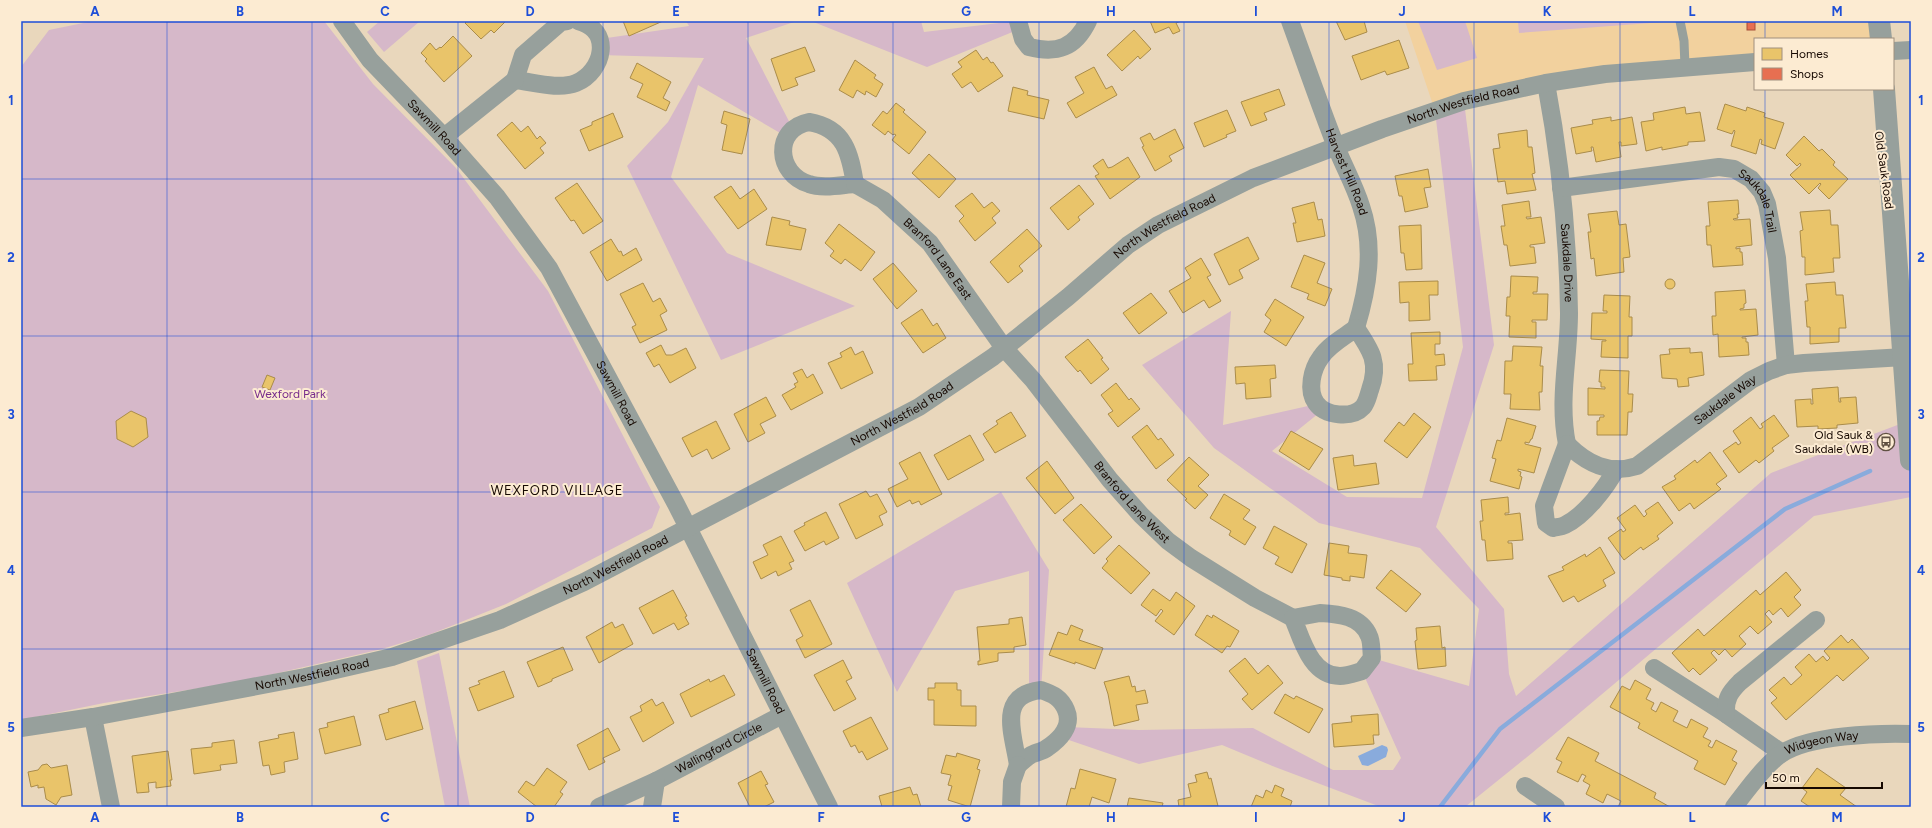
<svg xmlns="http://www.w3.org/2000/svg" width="1932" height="828" font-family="Figtree,sans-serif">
<rect width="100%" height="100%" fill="#e9d7bc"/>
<path fill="#f2d19e" d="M1405,21H1879L1881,39H1755V62L1685,67L1435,111Z"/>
<g fill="#d6b8c9">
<path d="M93,21H324L373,84L456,168L548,291L660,507L652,528L506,604L431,634L382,649L239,682L104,703L21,720V67L49,30Z"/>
<path d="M380,21H420L384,52L367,32Z"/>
<path d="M686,21H797L746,38L793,129L787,137L698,85L671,177L727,253L855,306L721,360L627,166L668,122L704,58L600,55V39L689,26Z"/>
<path d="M811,21H921L924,32L1016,21L1020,29L927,67Z"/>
<path d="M1418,21H1465L1477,58L1437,70Z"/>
<path d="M1518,21H1663L1664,22L1519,33Z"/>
<path d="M1464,101L1494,345L1436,527L1504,609L1509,674L1516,696L1771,473L1908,421L1911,460V497L1814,516L1532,753L1465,807H1381L1275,767L1222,745L1139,764L1060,737L1067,727L1139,730L1253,728L1333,770H1393L1401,758L1362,671L1372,658L1469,686L1479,609L1420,548L1319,523L1214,448L1142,365L1231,311L1223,425L1317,404L1324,409L1272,451L1347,497L1422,498L1463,347L1435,111Z"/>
<path d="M1001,492L1049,570L1041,690L1029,691V571L955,591L897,692L847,583Z"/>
<path d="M439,653L470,807H445L417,661Z"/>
</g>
<path fill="#89abdc" d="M1382,745L1387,747L1388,750L1386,757L1368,766L1362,765L1358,756Z"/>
<g fill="#e9c46a" stroke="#aa8c4a">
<path d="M467,21H506L494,33L491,30L481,39L465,23Z"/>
<path d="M623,21H663L629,36Z"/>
<path d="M1150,21H1181L1176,23L1180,31L1173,34L1169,27L1155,33Z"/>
<path d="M1336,21H1364L1367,32L1345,40Z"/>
<path d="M1134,30L1151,49L1140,59L1138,56L1122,71L1107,55Z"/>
<path d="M453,36L472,56L444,82L425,61L427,59L421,53L430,43L436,50L440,47L441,48Z"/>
<path d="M1399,40L1409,68L1387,75L1385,71L1361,80L1352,56Z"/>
<path d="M805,47L815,71L795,78L798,85L782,91L771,59Z"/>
<path d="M976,50L983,60L987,57L991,63L993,62L1003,76L978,92L971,82L962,88L952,74L962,67L958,62Z"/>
<path d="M855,60L876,75L874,78L883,84L876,97L866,91L865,95L857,90L853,98L839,90Z"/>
<path d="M637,63L671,82L663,98L670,102L666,111L637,97L643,84L630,78Z"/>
<path d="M1094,67L1106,89L1112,86L1117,95L1076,118L1067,103L1084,93L1075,77Z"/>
<path d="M1013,87L1028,91L1027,95L1049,100L1044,119L1008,111Z"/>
<path d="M1279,89L1285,105L1264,113L1267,120L1251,126L1241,102Z"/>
<path d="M896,103L905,110L903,112L926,132L909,154L892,140L896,135L894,134L893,135L888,131L885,135L872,125L883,111L887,114Z"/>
<path d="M1725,104L1746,111L1747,107L1765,113L1764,117L1784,123L1775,149L1761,144L1762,140L1760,139L1756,154L1731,146L1735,131L1734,130L1732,134L1717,129Z"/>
<path d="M1685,107L1686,114L1700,112L1705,141L1688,142V145L1662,150V147L1646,151L1641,122L1654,120L1653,113Z"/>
<path d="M1227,110L1236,131L1226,135L1227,137L1204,147L1194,123Z"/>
<path d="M724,111L750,119L742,154L722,150L727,125L721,123Z"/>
<path d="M613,113L623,137L589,151L580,130L592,125V122Z"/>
<path d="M1611,117V121L1632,117L1637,144L1621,146V142H1619L1621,157L1596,162L1593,147H1591L1592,151L1576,154L1571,128L1593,124L1592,120Z"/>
<path d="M512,122L521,132L528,126L537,139L540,136L546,143L540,148L544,153L525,169L497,135Z"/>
<path d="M1175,129L1184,148L1169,156L1172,161L1155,171L1142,147L1144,146L1140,138L1150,133L1154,140Z"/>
<path d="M1527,130L1528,147H1532L1535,173L1532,174L1536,190L1507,194L1505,181L1498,182L1493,149L1500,148L1498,134Z"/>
<path d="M1804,136L1819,151L1822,149L1835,162L1833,165L1848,179L1829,199L1818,188L1821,184L1820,183L1809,194L1790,175L1801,165L1800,163L1797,166L1786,155Z"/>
<path d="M929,154L956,179L939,198L912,173Z"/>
<path d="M1128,157L1140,177L1110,199L1095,176L1099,174L1093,166L1103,159L1108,168L1112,167Z"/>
<path d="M1428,169L1431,187L1424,188L1428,207L1405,212L1402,196H1399L1395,176Z"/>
<path d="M577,183L603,221L583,234L574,220L571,221L555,198Z"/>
<path d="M1079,185L1094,204L1078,217L1080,220L1068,230L1050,208Z"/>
<path d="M731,186L740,199L754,189L767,209L738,229L714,197Z"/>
<path d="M972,193L984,208L992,202L1000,211L992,218L996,223L975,241L959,221L964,216L955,206Z"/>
<path d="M1738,200L1739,214H1737L1738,218L1733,219L1734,220L1750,219L1752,245L1736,247V249L1740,248V252H1742L1743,265L1713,267L1711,245H1707L1706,226H1710L1708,202Z"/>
<path d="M1529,201L1531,217H1526L1527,219L1541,217L1545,243L1530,245V247H1534L1536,263L1510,266L1507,245H1504L1501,226H1505L1502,205Z"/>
<path d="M1314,202L1318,220L1322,219L1325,236L1297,242L1293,223H1296L1292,208Z"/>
<path d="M1830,210L1831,225H1838L1840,258H1833L1834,272L1805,275V257H1802L1800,231L1803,230L1800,212Z"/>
<path d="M1617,211L1619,225L1626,224L1630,257L1623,258L1624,272L1596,276L1594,258L1591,259L1588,232H1591L1588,214Z"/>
<path d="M772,217L790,221L789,225L806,229L801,250L766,245Z"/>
<path d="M839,224L875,252L861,271L845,259L841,264L830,256L834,251L825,243Z"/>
<path d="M1421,225L1422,269L1406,270L1404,253H1401L1399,226Z"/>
<path d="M1027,229L1042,246L1019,266L1023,271L1008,283L990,262Z"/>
<path d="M1248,237L1259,259L1239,270L1243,278L1229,285L1214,254Z"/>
<path d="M611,239L619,252L621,251L623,256L636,248L642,260L607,281L590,252Z"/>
<path d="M1304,255L1325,263L1317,283L1332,289L1325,306L1307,299L1309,294L1291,287Z"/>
<path d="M1201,258L1211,275L1207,277L1221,301L1209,308L1204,300L1183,313L1169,291L1191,278L1185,268Z"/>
<path d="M893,263L917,291L897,309L873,279Z"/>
<path d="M1511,276L1538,277L1537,292H1533V294H1548L1547,320H1532V322H1536V338L1509,337L1510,316H1506L1507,297H1510Z"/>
<circle cx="1670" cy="284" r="5"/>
<path d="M1438,281V295H1429L1430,320L1409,321V302L1400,303L1399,282Z"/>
<path d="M1835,282L1836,295H1843L1846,328H1839V342L1810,344V327H1807L1805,301H1808L1806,284Z"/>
<path d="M643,283L653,302L660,298L667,311L660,315L667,330L640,343L632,327L636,325L620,294Z"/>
<path d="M1745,290L1746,303L1744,304V308L1740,309V310L1756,309L1758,335L1742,337V338H1746V342H1748L1749,355L1719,357L1718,334L1713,335L1712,316H1716L1715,292Z"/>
<path d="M1151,293L1167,313L1139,334L1123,313Z"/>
<path d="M1604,295L1630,296L1629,317H1632V336H1628V358L1601,357L1602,341H1606V340L1591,339L1592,313H1607V311H1603Z"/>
<path d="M1275,299L1304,317L1286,346L1264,332L1271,320L1265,315Z"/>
<path d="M922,309L933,326L937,323L946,338L923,353L901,323Z"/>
<path d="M1440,332V344H1435V355L1444,354L1445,365L1436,366L1437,380L1409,381L1408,364H1413L1411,333Z"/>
<path d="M1088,339L1103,358L1101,359L1109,369L1091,384L1080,370L1078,372L1065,357Z"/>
<path d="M661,345L666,355H672L686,348L696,368L670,383L659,364L654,367L646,353Z"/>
<path d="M1513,346L1542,347L1540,366H1543L1542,392H1539L1540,410L1510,409L1511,394H1504L1505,361H1512Z"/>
<path d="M851,347L855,355L863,351L873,373L841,389L828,363L842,357L840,353Z"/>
<path d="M1690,348V353L1702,352L1704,375L1688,378L1689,386L1678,387L1677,379L1662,378L1660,355L1670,354L1669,349Z"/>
<path d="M1275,365L1276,378L1270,379L1271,397L1246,399L1245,383L1236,384L1235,367Z"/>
<path d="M802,369L807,378L813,374L823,393L791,410L782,395L796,387L794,384L798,382L793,373Z"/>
<path d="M1600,370L1629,371L1628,394H1633L1632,412H1628L1627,435H1597V421H1599L1600,417H1604V415H1588V388L1605,389V387H1601V382H1599Z"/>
<path d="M267,375L275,378L270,390L262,387Z"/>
<path d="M1116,383L1129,400L1131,398L1140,409L1118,427L1108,414L1113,411L1101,395Z"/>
<path d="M1838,387L1839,402H1841L1840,398L1856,397L1858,423L1837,425V428L1818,429V426L1797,427L1795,400L1811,399V404H1813L1812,389Z"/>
<path d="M766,397L776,416L760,424L765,433L748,442L734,414Z"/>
<path d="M131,411L146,418L148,437L133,447L117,439L116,421Z"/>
<path d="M1011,412L1026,436L995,453L983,434L998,424L996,421Z"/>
<path d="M1414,413L1431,427L1407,458L1384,441L1399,422L1404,426Z"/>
<path d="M1774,415L1789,436L1772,448L1774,451L1759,463L1756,460L1739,473L1723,451L1736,442L1738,445L1741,443L1733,431L1751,417L1760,429L1763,427L1761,424Z"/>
<path d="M1507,418L1536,426L1532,439H1531L1529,443L1525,442V444L1541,448L1534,473L1518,469V471L1521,472L1520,476L1522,477L1519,489L1490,481L1496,459L1492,458L1497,440L1501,441Z"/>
<path d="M716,421L730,449L712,459L707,449L692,457L682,438Z"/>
<path d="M1147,425L1158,440L1161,438L1174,455L1156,469L1132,437Z"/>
<path d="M1291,431L1323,449L1309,470L1279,451Z"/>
<path d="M970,435L984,460L948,480L934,455Z"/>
<path d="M920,452L942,494L921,505L919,501L912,504L910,500L897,507L888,489L908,479L899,463Z"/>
<path d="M1710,452L1727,476L1716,484L1721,489L1694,509L1690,503L1679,511L1662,487L1676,479L1674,476L1695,460L1697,463Z"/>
<path d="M1353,455L1354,466L1376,463L1379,484L1338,490L1333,458Z"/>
<path d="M1189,457L1209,475L1198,486L1208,495L1195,509L1185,500L1187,499L1167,480Z"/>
<path d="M1047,461L1074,498L1055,514L1026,478Z"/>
<path d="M866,491L870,497L877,494L887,512L879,516L883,525L856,539L839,504Z"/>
<path d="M1224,494L1250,510L1243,519L1256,527L1245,545L1229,535L1231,531L1210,518Z"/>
<path d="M1508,497L1509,513H1505V515L1520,513L1523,540L1508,541V543H1512L1513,559L1487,561L1485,540H1482L1480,521H1483L1481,500Z"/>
<path d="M1658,502L1673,523L1657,536L1659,539L1643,550L1641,547L1624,560L1608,538L1621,529L1623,532L1626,530L1617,518L1635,505L1644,517L1647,514L1645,511Z"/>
<path d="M1081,504L1112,537L1094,554L1063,520Z"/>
<path d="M826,512L839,538L826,545L824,541L805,551L794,531L805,525L804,523Z"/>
<path d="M1274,526L1307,544L1292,573L1275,564L1279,557L1263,548Z"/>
<path d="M781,536L794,561L789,563L792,569L778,576L776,571L761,579L753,562L768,555L763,545Z"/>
<path d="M1329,543L1349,546L1348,553L1367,555L1364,578L1350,576V581L1342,580V578L1324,575Z"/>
<path d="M1119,545L1150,573L1131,594L1102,568L1108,561L1106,559Z"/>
<path d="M1600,547L1615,573L1603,580L1606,586L1578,602L1574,596L1563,602L1548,576L1564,570L1562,567L1585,554L1586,557Z"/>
<path d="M1391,570L1421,594L1406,612L1376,588Z"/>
<path d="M1786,572L1801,590L1794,597L1801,605L1788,617L1781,608L1773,615L1769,610L1765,614L1772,622L1758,634L1750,626L1739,636L1746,644L1732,657L1725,649L1719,655L1714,650L1711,653L1717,660L1700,675L1693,668L1689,672L1672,653L1698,629L1704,636L1756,590L1760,595Z"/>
<path d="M1153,589L1170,601L1176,592L1195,606L1174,635L1155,621L1163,611L1161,609L1156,616L1141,605Z"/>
<path d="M673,590L687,616L685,617L689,624L678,630L674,623L653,634L639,608Z"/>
<path d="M810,600L832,644L805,658L796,640L803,636L790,610Z"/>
<path d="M1207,615L1212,618L1213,615L1239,631L1230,647L1227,646L1222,653L1195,635Z"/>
<path d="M1022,617L1026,645L1014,647V652L998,653V661L978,665V661H980L977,627L1009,624V619Z"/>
<path d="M612,622L615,628L623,624L633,644L599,663L586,637Z"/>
<path d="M1071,625L1083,630L1079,640L1103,648L1095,669L1075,662V664L1049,655L1058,632L1067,635Z"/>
<path d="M1440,626L1442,648L1445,647L1446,666L1418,669L1415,641L1417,640L1416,628Z"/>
<path d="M1841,635L1848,643L1852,639L1869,658L1843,681L1837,675L1786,720L1771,703L1777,698L1769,690L1784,677L1791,685L1802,675L1795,667L1809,654L1816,662L1823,656L1827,661L1830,658L1824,651Z"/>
<path d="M563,647L573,670L552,679V681L538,687L527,662Z"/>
<path d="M1245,658L1258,674L1268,665L1283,683L1252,710L1242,699L1248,694L1229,671Z"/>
<path d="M843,660L852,678L846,681L856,699L834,711L814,675Z"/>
<path d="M504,671L514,697L478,711L469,688L480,684L478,681Z"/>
<path d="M724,675L735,695L691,717L680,694L709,679L710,682Z"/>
<path d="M1129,676L1132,687L1135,686L1136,692L1145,690L1148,703L1136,705L1139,720L1114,726L1108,694L1104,682Z"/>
<path d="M1635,680L1651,689L1646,699L1654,703L1651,709L1656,712L1661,702L1678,711L1673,721L1687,728L1691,719L1708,728L1703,737L1711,741L1708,746L1712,748L1716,740L1737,751L1732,760L1737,763L1725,785L1694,769L1698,761L1638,728L1640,723L1610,707L1622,686L1630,690Z"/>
<path d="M935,683H957V690H961V706H976V726L934,725V700H928V688H935Z"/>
<path d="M1285,694L1294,699L1296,696L1323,709L1309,733L1274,713Z"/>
<path d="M652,699L656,706L663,702L674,723L643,742L630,717L642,711L640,706Z"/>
<path d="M415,701L423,729L386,740L379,715L389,712L388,709Z"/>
<path d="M1378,714L1379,735H1373L1374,744L1334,747L1332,724L1352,722L1351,716Z"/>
<path d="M354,716L361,745L325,754L319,729L328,727L327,723Z"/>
<path d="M871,717L888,749L867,760L862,751L859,753L855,745L851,747L843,731Z"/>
<path d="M608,728L620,750L603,758L605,762L589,770L577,745Z"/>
<path d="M294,732L298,759L284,762L285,772L271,775L269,765L263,766L259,742L279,738L278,735Z"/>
<path d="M1568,737L1599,753L1595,761L1656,793L1654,798L1670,807H1618L1621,801L1607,794L1603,803L1586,794L1590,785L1583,781L1586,776L1582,774L1578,782L1557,772L1562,762L1556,759Z"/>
<path d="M234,740L237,763L220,765L221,770L194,774L191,749L212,747V743Z"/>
<path d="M168,751L172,780H170L171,786L156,788V782L148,783L149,792L137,793L132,756Z"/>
<path d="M957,753L980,760L977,769L980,770L970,807L948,800L952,786L948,785L951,775L941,773L946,755L956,757Z"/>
<path d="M47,764L51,768L67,765L72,795L61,797L56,805L46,799L44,787L38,788V785L31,787L28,772L38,770L42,765Z"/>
<path d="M547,768L567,782L560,792L563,794L554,807H537L518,792L526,781L534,786Z"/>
<path d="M1817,768L1846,788L1840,795L1857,807H1810L1801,801L1807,792L1802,788Z"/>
<path d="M1080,769L1116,779L1109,803L1092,797L1089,807H1066L1071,788L1075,789Z"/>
<path d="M761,771L768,784L765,785L774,802L764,807H750L738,783Z"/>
<path d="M1207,772L1209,779L1211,778L1218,806L1179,807L1178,800L1191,797L1188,784L1197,782L1195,775Z"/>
<path d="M1275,785L1284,789L1281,796L1292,801L1290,807H1251L1256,795L1263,798L1266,790L1272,793Z"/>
<path d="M910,787L913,795L917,794L921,807H882L879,796Z"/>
<path d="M1129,798L1163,803L1162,807H1127Z"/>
</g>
<rect fill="#e76f51" stroke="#a85039" x="1747" y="22" width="8" height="8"/>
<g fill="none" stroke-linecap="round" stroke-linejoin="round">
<path stroke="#89abdc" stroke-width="4.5" d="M1440,807L1500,729L1785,509L1870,471"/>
<path stroke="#97a09c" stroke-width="9" d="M1680,21L1684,41L1685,67"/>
<g stroke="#97a09c" stroke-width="18">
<path id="s1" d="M342,21L370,60L444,137L497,197L549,268L676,504L829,807"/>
<path d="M567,21L561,22L523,55L515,80C533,82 559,90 576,83C604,71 613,30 578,21"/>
<path d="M1018,21L1023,39L1029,47C1057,54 1075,48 1088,21"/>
<path id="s2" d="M1290,21C1305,62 1319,103 1335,144C1343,165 1354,184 1361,206C1375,247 1368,288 1356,328"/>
<path d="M1893,51L1911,50"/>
<path id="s3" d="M1546,83C1560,158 1568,237 1569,313C1569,358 1558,399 1567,444"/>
<path d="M809,122C845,128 850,154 855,184C841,185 822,189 809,184C776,174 773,129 809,122Z"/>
<path d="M444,137L515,80"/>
<path id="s4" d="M855,184L883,200L930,243L1004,348L1033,380L1110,480L1141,515L1168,541L1191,558L1255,598L1293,618"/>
<path id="s5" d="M1561,188L1719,167L1734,169L1751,179L1762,192L1767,204L1777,258L1786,365"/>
<path d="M1356,328C1371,350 1380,363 1370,390C1368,396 1367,402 1363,407C1352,419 1325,416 1316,403C1307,390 1312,369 1321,357C1329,345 1344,337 1356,328Z"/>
<path id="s6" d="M1567,444C1587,464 1609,475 1637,466L1751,380L1769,371L1786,365L1804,363L1904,357"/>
<path d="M1567,444L1544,506L1546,523L1553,528C1556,527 1561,527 1565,525C1584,516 1606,488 1616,469"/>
<path d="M1320,613C1339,614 1361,616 1369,636C1372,642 1371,651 1372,658L1362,671C1355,673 1347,676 1340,676C1311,676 1302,640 1293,618Z"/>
<path d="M1654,668L1726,714L1782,753"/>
<path d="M1041,690C1053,694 1061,698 1066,710C1073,726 1059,740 1047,748C1043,751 1038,752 1033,754C1028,756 1023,761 1018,765C1013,733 997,695 1041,690Z"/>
<path d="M1726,714C1725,699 1730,692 1740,682L1816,620"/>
<path d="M93,717L111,807"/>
<path id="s7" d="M21,728L93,717L305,677L392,657L500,620L584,582L919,407L993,357L1068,297L1128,245L1158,225L1253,178L1382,129L1464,101L1546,83L1605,74L1755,62"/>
<path id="s8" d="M656,781L782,715"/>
<path d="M1525,786L1556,807"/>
<path d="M599,807L656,781L652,807"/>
<path d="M1011,807L1012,782L1018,765"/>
<path id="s9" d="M1734,807C1746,791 1765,765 1781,754C1809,735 1877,733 1911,734"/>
</g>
<g stroke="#97a09c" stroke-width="22">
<path d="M1879,21L1881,39"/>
<path d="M1884,89L1911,460"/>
</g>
</g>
<path fill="none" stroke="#1d4ed8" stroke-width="1" stroke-opacity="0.55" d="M167,21V807M312,21V807M458,21V807M603,21V807M748,21V807M893,21V807M1039,21V807M1184,21V807M1329,21V807M1474,21V807M1620,21V807M1765,21V39M1765,89V807M21,179H1911M21,336H1911M21,492H1911M21,649H1911"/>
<defs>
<symbol id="bus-ring" viewBox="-11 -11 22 22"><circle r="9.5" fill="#fcebd2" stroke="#605042" stroke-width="1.5"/><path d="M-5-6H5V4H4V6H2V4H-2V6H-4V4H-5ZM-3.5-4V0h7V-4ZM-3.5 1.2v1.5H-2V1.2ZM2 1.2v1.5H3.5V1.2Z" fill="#605042"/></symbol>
</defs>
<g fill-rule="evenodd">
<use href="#bus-ring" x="1876" y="432" width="20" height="20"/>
</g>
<g text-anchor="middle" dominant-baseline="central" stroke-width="4" stroke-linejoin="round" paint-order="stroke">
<g font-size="12" fill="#160800" stroke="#fcebd2">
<text stroke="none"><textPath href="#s7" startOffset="1592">North Westfield Road</textPath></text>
<text stroke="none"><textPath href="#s1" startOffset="141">Sawmill Road</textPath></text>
<text transform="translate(1884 170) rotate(82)">Old Sauk Road</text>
<text stroke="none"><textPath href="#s2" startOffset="161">Harvest Hill Road</textPath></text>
<text stroke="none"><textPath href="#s5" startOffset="217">Saukdale Trail</textPath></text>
<text stroke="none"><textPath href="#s7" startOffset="1268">North Westfield Road</textPath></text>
<text stroke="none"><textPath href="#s4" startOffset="113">Branford Lane East</textPath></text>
<text stroke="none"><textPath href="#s3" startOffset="181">Saukdale Drive</textPath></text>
<text stroke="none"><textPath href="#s1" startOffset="465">Sawmill Road</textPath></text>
<text stroke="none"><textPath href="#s6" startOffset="188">Saukdale Way</textPath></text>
<text stroke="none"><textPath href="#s7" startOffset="944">North Westfield Road</textPath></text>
<text stroke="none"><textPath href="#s4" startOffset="425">Branford Lane West</textPath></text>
<text stroke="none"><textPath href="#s7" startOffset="620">North Westfield Road</textPath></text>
<text stroke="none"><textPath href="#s7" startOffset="296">North Westfield Road</textPath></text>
<text stroke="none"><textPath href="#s1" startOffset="789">Sawmill Road</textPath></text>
<text stroke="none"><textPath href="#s9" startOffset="114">Widgeon Way</textPath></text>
<text stroke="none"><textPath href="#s8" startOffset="71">Wallingford Circle</textPath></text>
</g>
<g font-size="12" fill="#772b8c" stroke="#fcebd2">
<text x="290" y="394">Wexford Park</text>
</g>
<g font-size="12" fill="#160800" stroke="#fcebd2" text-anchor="end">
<text x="1873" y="435">Old Sauk &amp;<tspan x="1873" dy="14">Saukdale (WB)</tspan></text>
</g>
<g font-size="13" letter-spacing="1" fill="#160800" stroke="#fcebd2">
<text x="557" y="490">WEXFORD VILLAGE</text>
</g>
</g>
<rect width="1932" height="828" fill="none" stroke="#fcebd2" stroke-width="44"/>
<rect x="1754" y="38" width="140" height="52" fill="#fcebd2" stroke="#a0907e"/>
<rect x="1762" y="48" width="20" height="12" fill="#e9c46a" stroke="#a0907e"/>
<text x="1790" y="58" font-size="12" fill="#160800">Homes</text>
<rect x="1762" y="68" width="20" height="12" fill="#e76f51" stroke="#a0907e"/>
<text x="1790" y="78" font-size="12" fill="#160800">Shops</text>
<path d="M1766 782v6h116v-6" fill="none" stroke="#160800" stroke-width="2"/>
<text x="1772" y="782" font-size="12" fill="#160800" stroke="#fcebd2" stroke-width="3" paint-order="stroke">50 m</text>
<rect x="22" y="22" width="1888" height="784" fill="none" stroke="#1d4ed8" stroke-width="1.5"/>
<g font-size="13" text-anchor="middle" font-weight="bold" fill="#1d4ed8">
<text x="95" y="16">A</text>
<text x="240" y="16">B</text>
<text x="385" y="16">C</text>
<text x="530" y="16">D</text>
<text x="676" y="16">E</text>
<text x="821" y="16">F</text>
<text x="966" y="16">G</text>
<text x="1111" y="16">H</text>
<text x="1256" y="16">I</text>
<text x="1402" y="16">J</text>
<text x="1547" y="16">K</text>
<text x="1692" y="16">L</text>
<text x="1837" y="16">M</text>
<text x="11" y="105">1</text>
<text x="1921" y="105">1</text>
<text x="11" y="262">2</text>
<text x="1921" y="262">2</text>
<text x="11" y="419">3</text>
<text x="1921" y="419">3</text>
<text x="11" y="575">4</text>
<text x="1921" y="575">4</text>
<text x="11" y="732">5</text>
<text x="1921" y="732">5</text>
<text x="95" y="822">A</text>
<text x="240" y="822">B</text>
<text x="385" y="822">C</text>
<text x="530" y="822">D</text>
<text x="676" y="822">E</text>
<text x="821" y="822">F</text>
<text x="966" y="822">G</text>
<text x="1111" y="822">H</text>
<text x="1256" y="822">I</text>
<text x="1402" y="822">J</text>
<text x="1547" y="822">K</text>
<text x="1692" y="822">L</text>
<text x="1837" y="822">M</text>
</g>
</svg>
